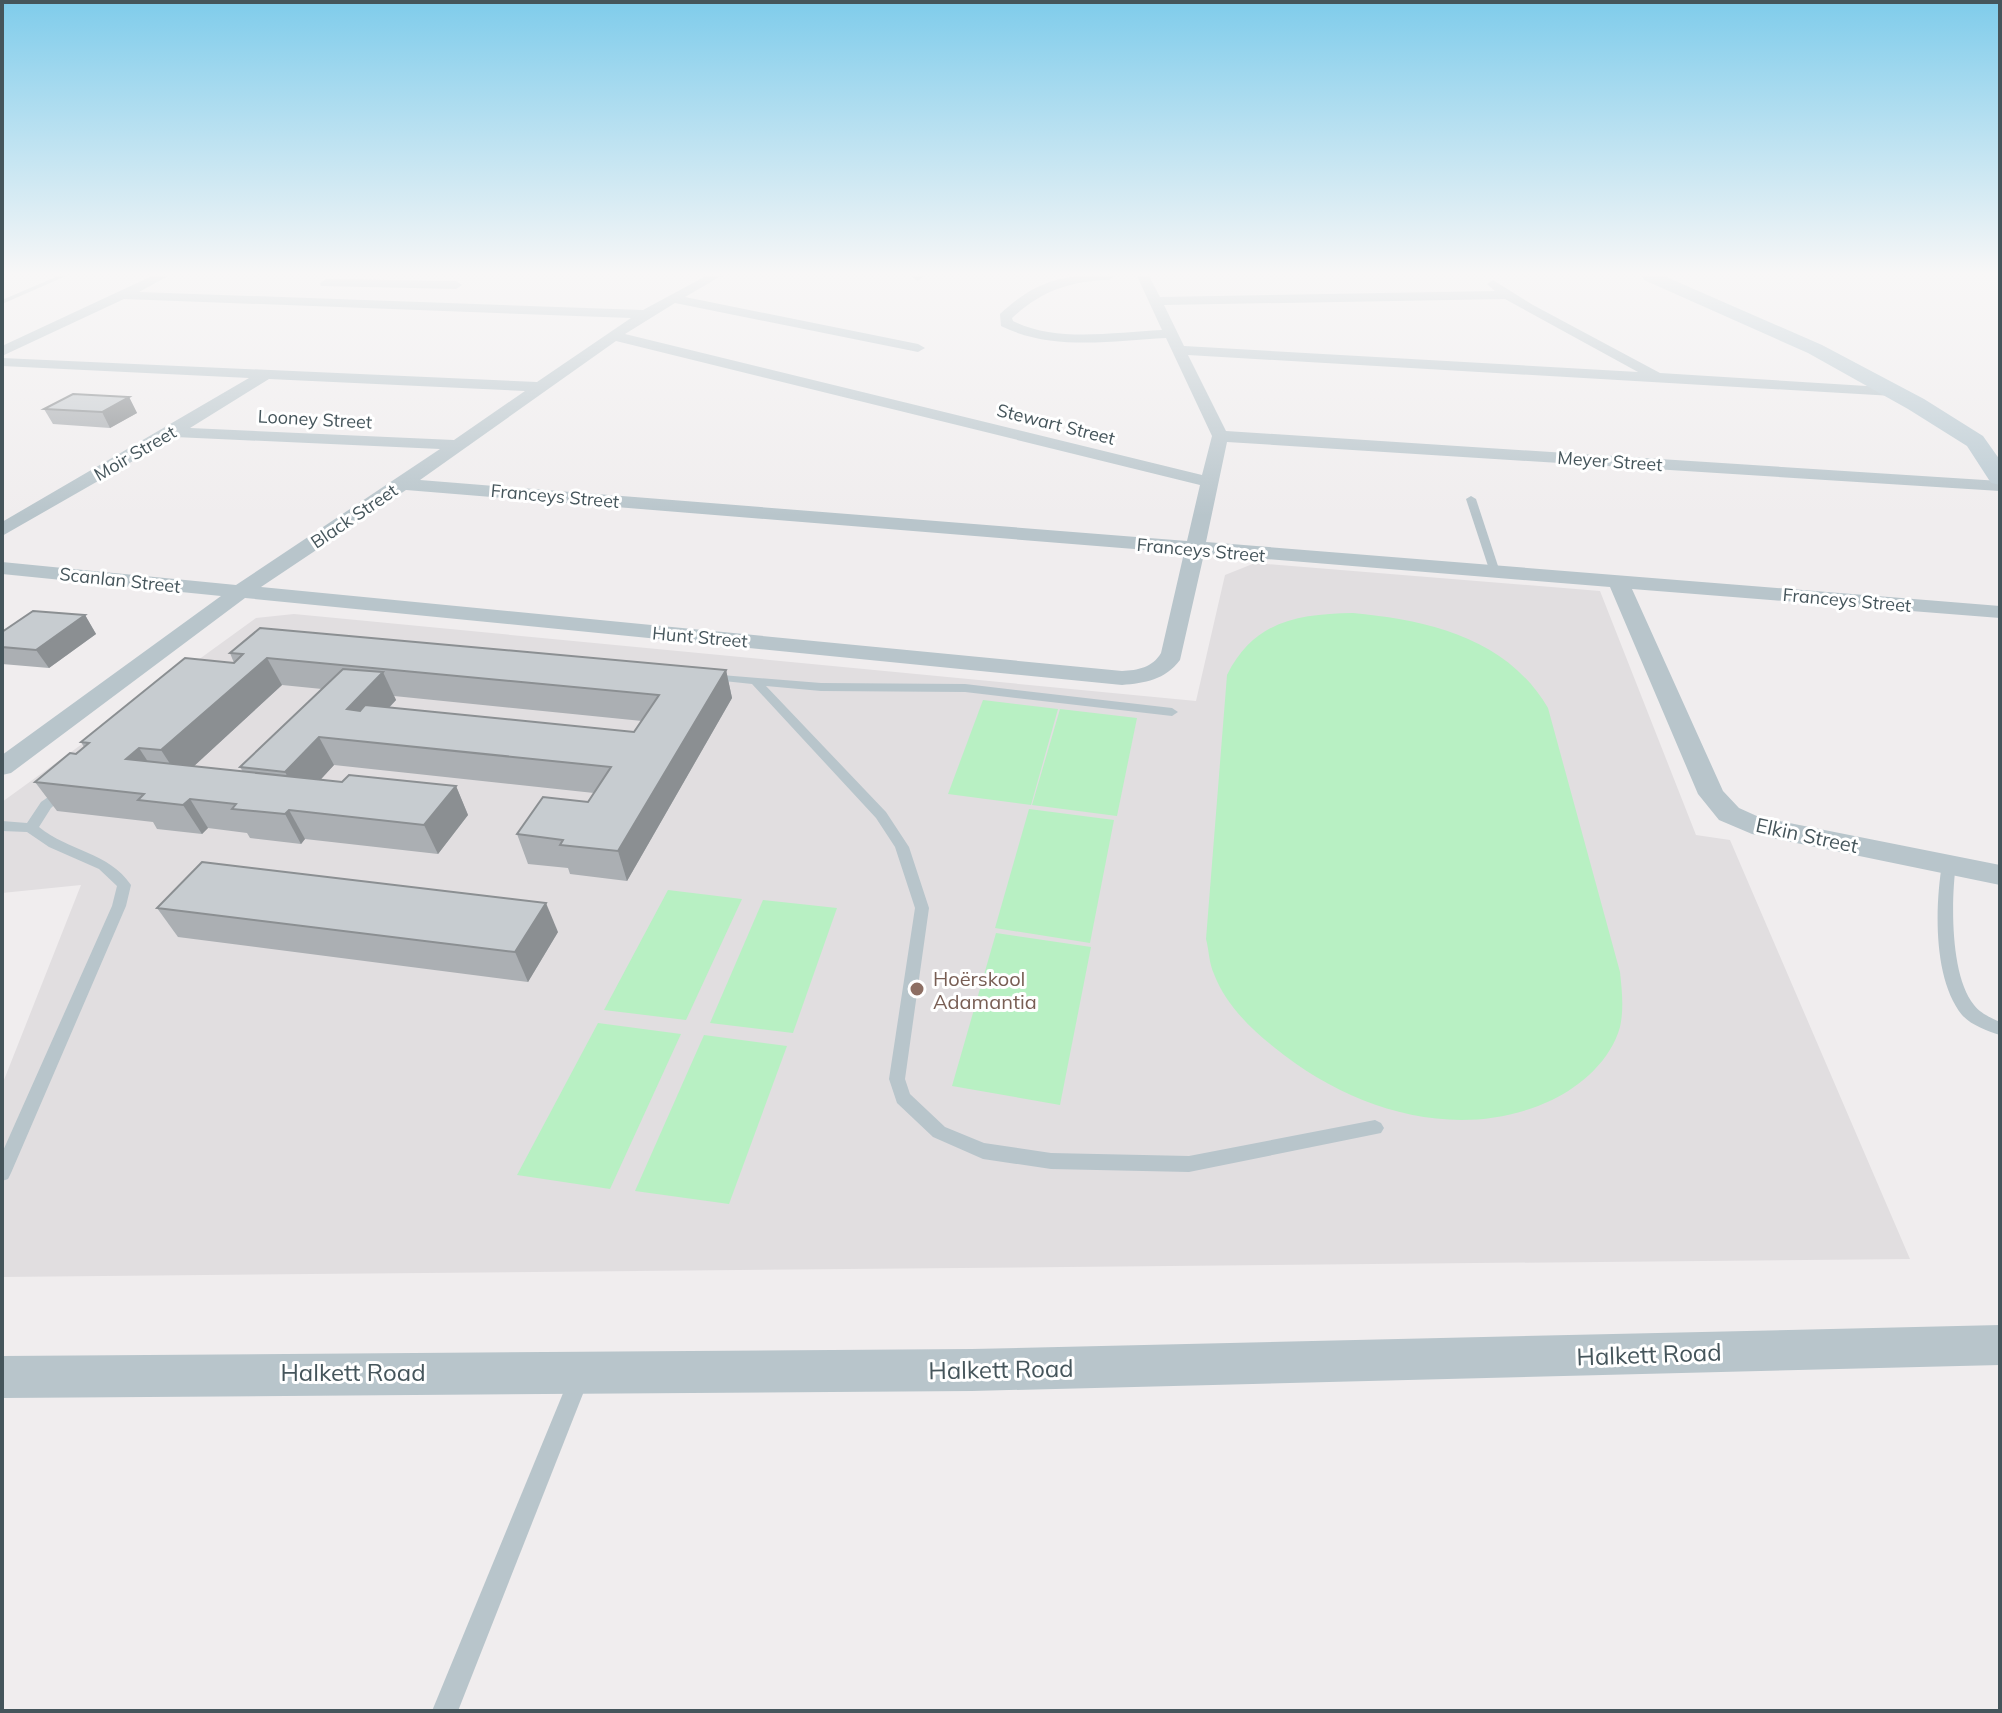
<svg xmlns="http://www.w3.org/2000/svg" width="2002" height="1713" font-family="Mulish,sans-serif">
<rect width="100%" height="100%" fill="#f0edee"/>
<path fill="#e1dee0" d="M1255,563L1600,591L1696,835L1730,840L1910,1259L2,1277V1085L81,885L2,893V802L256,618L294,614L1196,701L1225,575Z"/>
<g fill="#b8f0c3">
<path d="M1353,613C1428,620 1507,638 1548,708L1620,972C1622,991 1624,1009 1620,1027C1611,1060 1581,1086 1552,1100C1459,1144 1351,1110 1275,1048C1250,1028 1226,1005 1214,974C1209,964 1209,950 1206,939L1227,675C1254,621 1297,614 1353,613Z"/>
<path d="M983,700L1058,709L1031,805L948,794Z"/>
<path d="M1060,709L1137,718L1117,816L1032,805Z"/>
<path d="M1029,809L1114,820L1090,943L995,928Z"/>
<path d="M668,890L742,899L686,1020L604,1010Z"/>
<path d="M763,900L837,908L793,1033L710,1023Z"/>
<path d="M996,933L1091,947L1060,1105L952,1086Z"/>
<path d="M598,1023L681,1034L610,1189L517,1175Z"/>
<path d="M704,1035L787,1046L729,1204L635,1191Z"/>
</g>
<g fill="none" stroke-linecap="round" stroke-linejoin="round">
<g fill="#b8c5cb" fill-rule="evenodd">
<path d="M58,276H66L2,304V300Z"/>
<path d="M1471,496L1476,499L1500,572L1499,574L1490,572L1466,499Z"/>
<path d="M709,674L821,683L965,684L1172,708L1178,712L1172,716L965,692L821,691L766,686L886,812L909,847L929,908L905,1079L910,1094L945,1127L984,1143L1051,1153L1189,1156L1375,1120L1381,1123L1384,1128L1381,1133L1189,1172L1051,1169L983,1159L933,1137L897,1103L889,1079L915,908L895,847L876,818L752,684L705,679V675Z"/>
<path d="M64,786L71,790L51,808L39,827C68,851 109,852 131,885L126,906L11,1173L8,1179L2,1181V1153L112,906L117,886L99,869L49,847L27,832L2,831V821L27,823L41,802Z"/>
<path d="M1949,859L1956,864C1951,900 1950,976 1974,1005C1980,1013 1991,1018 2000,1022V1035C1987,1031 1971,1025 1962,1015C1933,979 1935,907 1942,864Z"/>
<path d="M580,1366L587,1369L590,1376L458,1711H432L573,1369Z"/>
</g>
<g fill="#b8c5cb" fill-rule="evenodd">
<path d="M152,276H168L139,292L643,310L706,276H721L685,297L918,344L925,348L918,352L675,303L625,334L1202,475L1212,436L1166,338C1112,341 1051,351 1001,326L1000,314C1038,279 1065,274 1115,276L1109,280C1070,281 1041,291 1012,318L1013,321C1057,343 1114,332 1162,330L1137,276H1149L1160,297L1495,291L1487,284L1493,280L1533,305L1660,373L1899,388L1901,391L1893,396L1188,355L1226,431L2000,481V491L1227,442L1206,542L2000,606V618L1632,589L1723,791L1739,808L1759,817L2000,865V885L1752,834L1719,820L1698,794L1610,587L1204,554L1180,660C1165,680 1145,683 1122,685L245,598L11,773L2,775V755L221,596L2,574V562L236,585L440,449L175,437L2,536V522L249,378L2,366V358L537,382L631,318L124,299L2,356V346ZM1505,299L1638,372L1184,346L1164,305ZM616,341L1200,485L1187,541L420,480ZM269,379L525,391L454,440L190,428ZM406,490L1184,553L1161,653C1152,668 1138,670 1122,671L261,587Z"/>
<path d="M912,276H925L917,281Z"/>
<path d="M326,279L456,281L462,285L456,289L321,286L320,283Z"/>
<path d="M2000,1325V1365L972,1391L2,1398V1356L972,1349Z"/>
</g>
<path fill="#bacad2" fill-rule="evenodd" d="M1642,276H1664L1822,345L1924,399L1983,436L2000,460V485L1991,483L1967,446L1908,409L1808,353L1644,280Z"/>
</g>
<g fill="#abafb3" fill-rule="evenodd">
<path d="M129,397L137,413L110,428L53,424L44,409Z"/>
<path d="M85,615L96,634L49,668L2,664V632Z"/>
<path d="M230,653L726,670L732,698L627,881L570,874L568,868L528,864L517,834L588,802L594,793L334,765L320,780L342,782L456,786L468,815L438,854L305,839L301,844L250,838L247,833L208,828L202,834L157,829L153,822L57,811L35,782L84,747L81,742L234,663ZM282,685L322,689L240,767L243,772L194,766ZM394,696L642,721L634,732L389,708L396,700Z"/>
<path d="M157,908L558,932L528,982L178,937Z"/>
</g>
<g fill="#8b8f92">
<path d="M129,397L137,413L110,428L102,412Z"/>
<path d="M85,615L96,634L49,668L36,650Z"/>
<path d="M267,658L282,685L180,779L161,750Z"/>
<path d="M726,670L732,698L627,881L618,851Z"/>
<path d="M383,672L396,700L360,738L347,709Z"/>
<path d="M319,737L334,765L301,801L285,772Z"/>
<path d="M139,748L158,777L126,759Z"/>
<path d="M456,786L468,815L438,854L424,825Z"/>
<path d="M190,799L208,828L202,834L183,805Z"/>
<path d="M289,810L305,839L301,844L285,814Z"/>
<path d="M546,903L558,932L528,982L515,952Z"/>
</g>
<g fill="#c7ccd0" stroke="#8b8f92" stroke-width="2">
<path d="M73,394L129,397L102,412L44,409Z"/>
<path d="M33,611L85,615L36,650L2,647V632Z"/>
<path d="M260,628L726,670L618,851L560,845L563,840L517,834L543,797L588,802L611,767L319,737L285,772L240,767L343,669L383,672L347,709L360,711L365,705L634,732L659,695L267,658L161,750L139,748L126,759L342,782L349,775L456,786L424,825L289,810L285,814L232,809L236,804L190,799L183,805L138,800L144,794L35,782L70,753L76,754L89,743L81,742L185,658L234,663L243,654L230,653Z"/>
<path d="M202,862L546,903L515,952L157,908Z"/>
</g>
<linearGradient id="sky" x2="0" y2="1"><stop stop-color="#7fcceb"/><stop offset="0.53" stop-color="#f8f7f7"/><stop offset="1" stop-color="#f8f7f7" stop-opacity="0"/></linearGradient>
<rect width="2002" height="516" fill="url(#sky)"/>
<circle fill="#8d6e63" stroke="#fff" stroke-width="3" cx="917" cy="989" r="8"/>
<g text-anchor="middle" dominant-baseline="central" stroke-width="6" stroke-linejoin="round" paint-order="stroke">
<g font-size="18" fill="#45555b" stroke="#fff">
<text transform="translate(315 419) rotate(3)">Looney Street</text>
<text transform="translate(1056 424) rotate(14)">Stewart Street</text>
<text transform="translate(135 453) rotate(-30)">Moir Street</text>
<text transform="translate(1610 461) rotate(4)">Meyer Street</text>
<text transform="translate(555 496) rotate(5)">Franceys Street</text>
<text transform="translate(354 516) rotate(-34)">Black Street</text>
<text transform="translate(1201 550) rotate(5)">Franceys Street</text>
<text transform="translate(120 580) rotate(6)">Scanlan Street</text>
<text transform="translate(1847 600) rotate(5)">Franceys Street</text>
<text transform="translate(700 637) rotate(5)">Hunt Street</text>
</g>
<g font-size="20" fill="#45555b" stroke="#fff">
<text transform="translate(1807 835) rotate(12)">Elkin Street</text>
</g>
<g font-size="20" fill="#785e54" stroke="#fff" text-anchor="start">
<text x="933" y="978">Hoërskool<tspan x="933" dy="23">Adamantia</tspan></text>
</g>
<g font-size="24" fill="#45555b" stroke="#fff">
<text transform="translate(1649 1354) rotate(-2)">Halkett Road</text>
<text transform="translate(1001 1369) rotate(-1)">Halkett Road</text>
<text x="353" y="1372">Halkett Road</text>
</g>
</g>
<rect width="2002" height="1713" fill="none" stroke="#45555b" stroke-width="8"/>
</svg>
